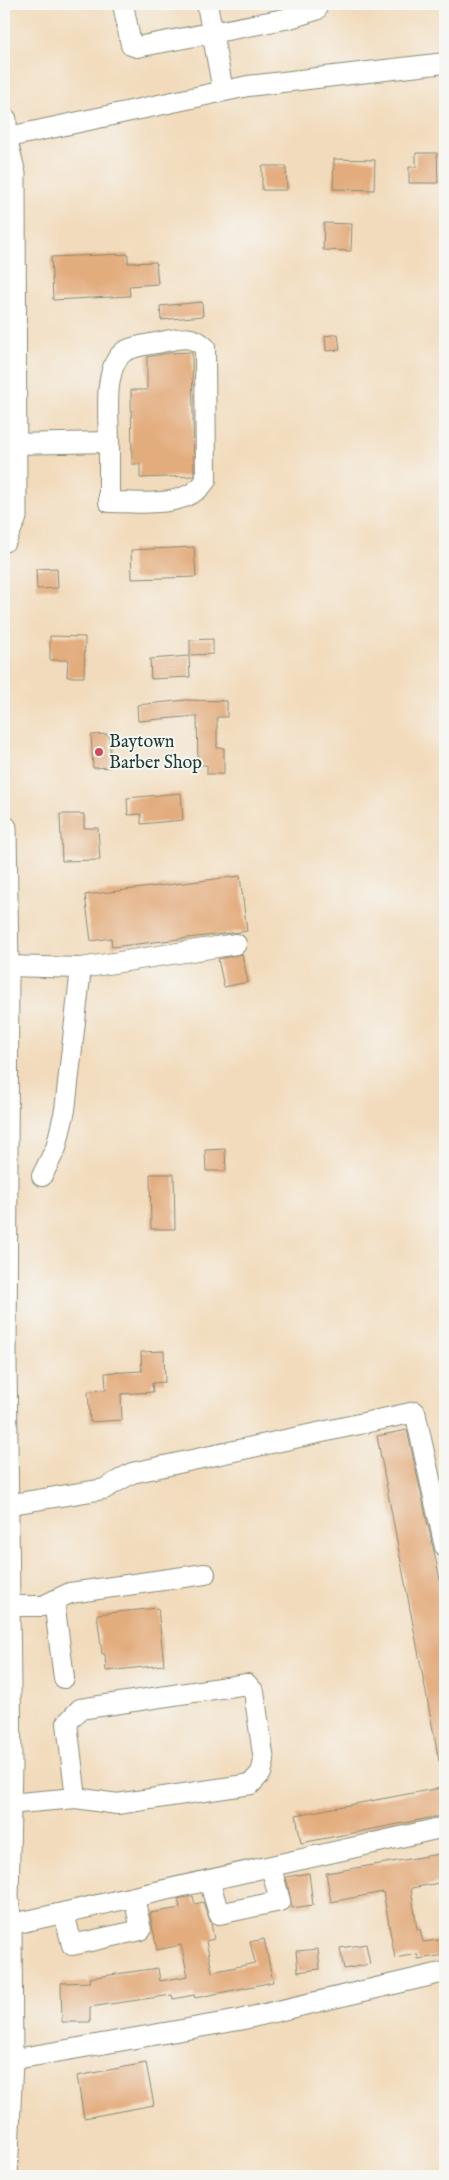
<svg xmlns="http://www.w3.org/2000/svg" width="449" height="2180" font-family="'IM FELL English',serif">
<rect width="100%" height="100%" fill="#f6f6f2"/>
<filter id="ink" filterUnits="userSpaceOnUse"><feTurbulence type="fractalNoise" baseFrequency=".02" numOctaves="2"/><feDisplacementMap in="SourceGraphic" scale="10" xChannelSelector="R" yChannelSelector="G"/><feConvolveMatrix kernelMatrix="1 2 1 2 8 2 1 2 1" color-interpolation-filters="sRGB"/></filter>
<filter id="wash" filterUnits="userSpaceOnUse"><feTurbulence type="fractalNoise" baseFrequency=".0096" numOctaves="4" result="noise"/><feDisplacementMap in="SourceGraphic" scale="20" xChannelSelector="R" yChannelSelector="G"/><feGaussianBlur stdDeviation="1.12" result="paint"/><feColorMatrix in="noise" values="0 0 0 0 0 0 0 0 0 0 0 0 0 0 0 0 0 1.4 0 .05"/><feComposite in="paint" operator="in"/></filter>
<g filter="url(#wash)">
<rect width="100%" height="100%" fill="#f2dbbc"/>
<g id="blocks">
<g fill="#e3ac7d">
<path d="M416,153H437L438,183H409V167H416Z"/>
<path d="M334,159L375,160L374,190L333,189Z"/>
<path d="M262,166H286L287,190H262Z"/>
<path d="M324,223L352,224L351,251L323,250Z"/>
<path d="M128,254V263L156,262L158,284L129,286L130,296L53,300L51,257Z"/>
<path d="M202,302L203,316L161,320L160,306Z"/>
<path d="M338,334L340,350L326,351L325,336Z"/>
<path d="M192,352L194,476L140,478V464H132L131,390H147V357L169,353Z"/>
<path d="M194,547L196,577L132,579L131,550Z"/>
<path d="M57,568L58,588L37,589L36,569Z"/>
<path d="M50,636L85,637L84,677H67L68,660H50Z"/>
<path d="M213,639V654L190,655V640Z"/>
<path d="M189,656L190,677L151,679L150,659Z"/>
<path d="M186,700L227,701V717H217V748H224V774H207V765H198L197,716L138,721L137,705Z"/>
<path d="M109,734L111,767L93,768L91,735Z"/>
<path d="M181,793L183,820L141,824V814L128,815L127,798Z"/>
<path d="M60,814H84V828H98L100,860L62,861Z"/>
<path d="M240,876L247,931L112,947L111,938L91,941L85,895Z"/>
<path d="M242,954L248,982L224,987L218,959Z"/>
<path d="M225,1149L226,1171H206L205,1150Z"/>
<path d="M150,1174H174L175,1229H151Z"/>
<path d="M164,1351L165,1382L152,1383L153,1392L121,1394L122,1420L90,1422L88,1391L106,1390L105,1373L142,1371L141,1352Z"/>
<path d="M407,1430L445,1602V1761H439L377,1436Z"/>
<path d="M158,1608L164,1665L106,1671L105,1654H102L97,1614Z"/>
<path d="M445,1787V1815L301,1843L296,1815Z"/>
<path d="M445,1853V1882L411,1888L417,1929H420L423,1942L445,1939V1955L418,1959L417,1954L395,1958L383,1892L331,1902L326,1873Z"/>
<path d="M309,1873L313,1905L292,1908L286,1877Z"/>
<path d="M193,1896L195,1904L203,1902L211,1923L214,1939L206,1941L212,1972L255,1963L250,1942L264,1939L273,1982L195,1998L194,1995L173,1999L172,1995L90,2007V2022H62L61,1983L90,1982L89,1978L158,1968L160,1981L188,1976L181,1945L157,1950L150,1913L180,1908L178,1899Z"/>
<path d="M366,1944L370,1964L344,1969L340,1948Z"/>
<path d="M318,1949L320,1969L298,1972L296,1951Z"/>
<path d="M146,2063L154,2105L84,2118L77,2076Z"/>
</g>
</g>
</g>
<g filter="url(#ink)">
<use href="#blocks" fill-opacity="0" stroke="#888c78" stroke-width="1"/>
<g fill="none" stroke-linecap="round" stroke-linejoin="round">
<defs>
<g id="minor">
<path d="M123,4L131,45L137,47L290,18L316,10V4"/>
<path d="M207,4L223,91"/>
<path d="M4,138L248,86L445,63"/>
<path d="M13,444L109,442V502C139,502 188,509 206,480L205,347C192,335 182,338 166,341C154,344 135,345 125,351C102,366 109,418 109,442"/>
<path d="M6,966L81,968L236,944"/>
<path d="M42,1176L56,1148L65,1110L81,968"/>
<path d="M6,1505L104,1489L132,1473L415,1412L445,1547"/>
<path d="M54,1601L64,1678"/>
<path d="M4,1606H43L70,1593L205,1574"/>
<path d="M8,1804L76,1798L67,1723L80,1709L247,1684L254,1692L264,1761L261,1773L251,1784L117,1804L76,1798"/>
<path d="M209,1880L219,1914L280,1901L271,1867"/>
<path d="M64,1913L72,1945L141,1930L134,1897"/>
<path d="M9,1925L445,1827"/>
<path d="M10,2060L239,2020L445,1972"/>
</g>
<g id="major">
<path d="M4,120V138L13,174L14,517L4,539"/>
<path d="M4,828L6,966L4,1362L9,1764L6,1898L9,1925L10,2060L5,2176"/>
</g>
</defs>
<use href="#minor" stroke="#888c78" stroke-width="22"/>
<use href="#major" stroke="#888c78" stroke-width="27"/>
<use href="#minor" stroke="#fff" stroke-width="20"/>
<use href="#major" stroke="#fff" stroke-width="25"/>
</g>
</g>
<circle fill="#d1495b" stroke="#f6f6f2" stroke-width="2" cx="99" cy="752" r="5"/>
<g text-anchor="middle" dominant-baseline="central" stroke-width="4" stroke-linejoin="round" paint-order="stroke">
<g font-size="18" fill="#1f3d34" stroke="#f6f6f2" text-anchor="start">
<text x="109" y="742">Baytown<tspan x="109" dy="21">Barber Shop</tspan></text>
</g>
</g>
<rect width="449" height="2180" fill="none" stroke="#f6f6f2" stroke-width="20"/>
</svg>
